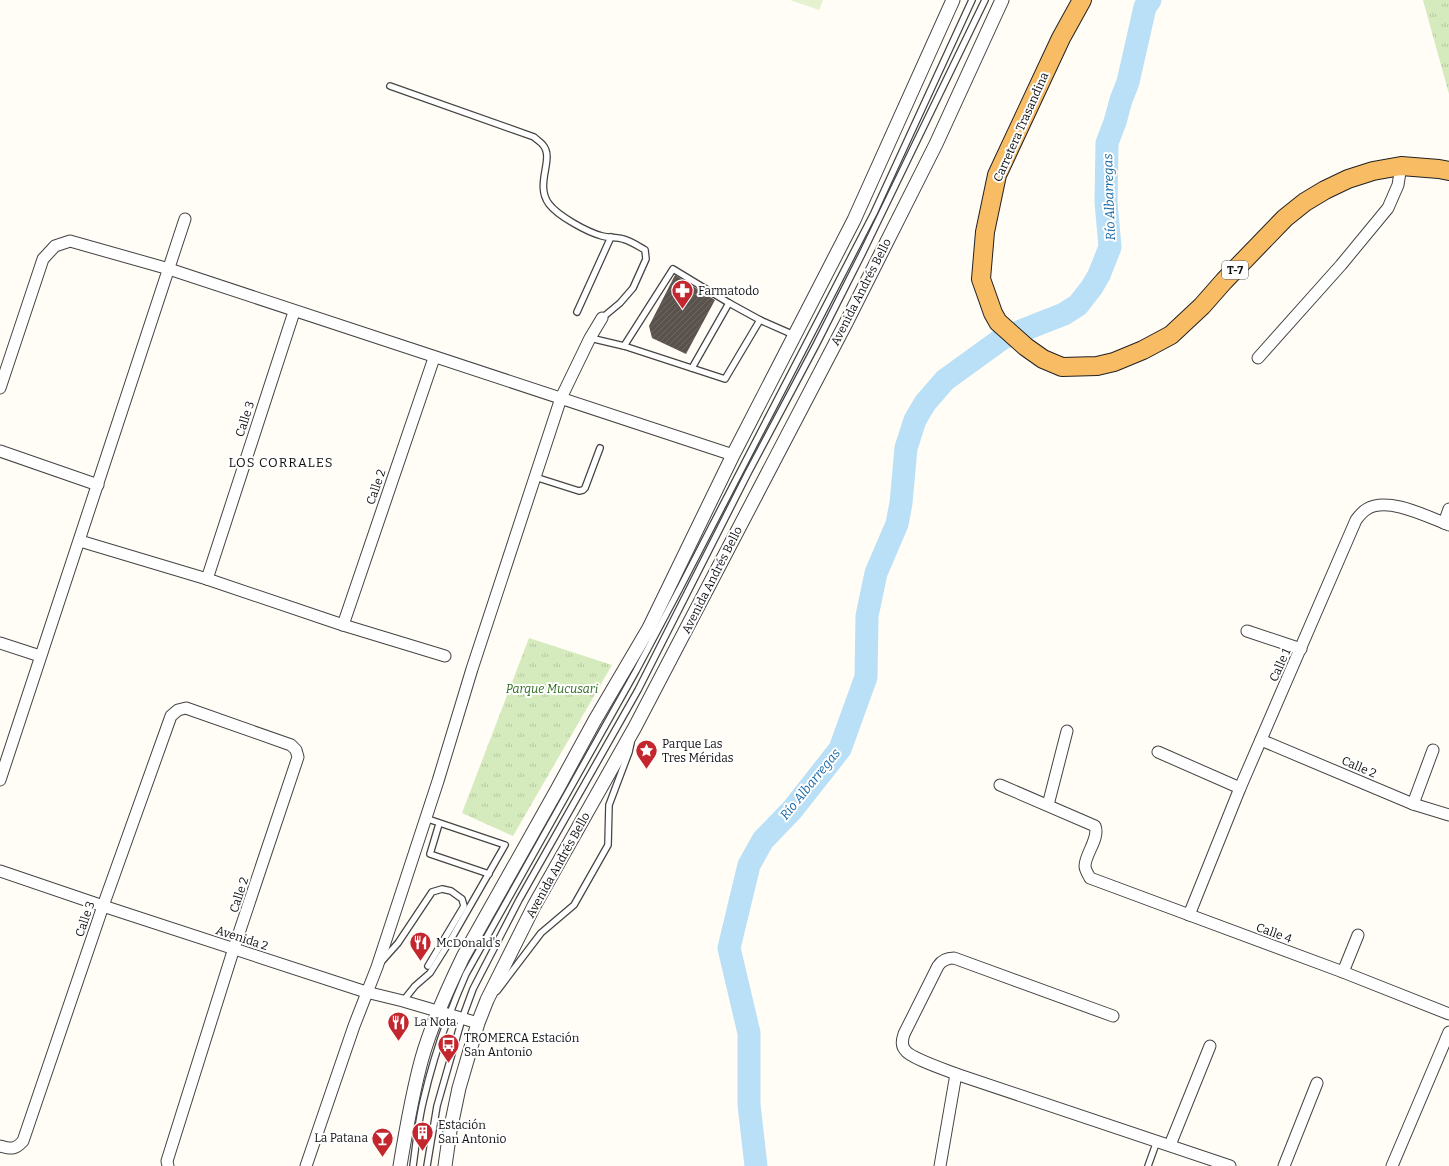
<svg xmlns="http://www.w3.org/2000/svg" width="1449" height="1166" font-family="Bitter,serif">
<defs>
<pattern id="park-tufts" width="24" height="20" patternUnits="userSpaceOnUse"><rect width="24" height="20" fill="#d5ebbd"/><path d="M3 7l-1-3M5 7V3M7 7l1-3M15 17l-1-3M17 17v-4M19 17l1-3" fill="none" stroke="#b6c8a1"/></pattern>
<pattern id="building-hatch" width="6" height="6" patternUnits="userSpaceOnUse"><rect width="6" height="6" fill="#5a524d"/><path d="M-1 1l2-2M0 6l6-6M5 7l2-2" fill="none" stroke="#6d6662"/></pattern>
</defs>
<rect width="100%" height="100%" fill="#fffdf5"/>
<g fill="url(#park-tufts)">
<path d="M1423,0H1449V94Z"/>
<path d="M529,638L612,665L513,836L462,813Z"/>
</g>
<path fill="#e6f2cf" d="M790,0H823L819,10Z"/>
<g fill="none" stroke-linecap="round" stroke-linejoin="round">
<path stroke="#b9e0f7" stroke-width="23" d="M756,1166L749,1105V1033L729,948L749,865L763,840L792,810L840,749L866,677L867,616L876,573L897,524L901,503L906,448L915,420L925,403L945,380L1003,338L1064,314L1078,305L1092,287L1099,275L1110,247L1106,202L1107,143L1115,122L1121,100L1128,82L1145,7L1150,0"/>
</g>
<path fill="url(#building-hatch)" d="M675,275L715,300L686,354L652,338L649,326Z"/>
<g fill="none" stroke-linecap="round" stroke-linejoin="round">
<defs>
<g id="service">
<path d="M390,86L534,137C537,140 541,142 543,145C555,159 534,184 549,204C558,216 587,232 602,236C609,238 616,237 623,239C631,241 638,246 645,250L646,259L633,288L620,303L602,318"/>
<path d="M577,312L611,237"/>
<path d="M590,338L624,346L725,379L760,320"/>
<path d="M624,346L673,269L729,303L760,320L794,335"/>
<path d="M692,368L729,303"/>
<path d="M535,477L579,491L583,490L585,488L600,448"/>
<path d="M439,824L430,854L489,874"/>
<path d="M382,961L398,943L432,892L442,889L451,891L462,899L464,906L428,966"/>
<path d="M497,991L541,933L574,905L608,845L609,805L629,752L631,743"/>
<path d="M403,1001L415,986L430,973L450,941L505,845L425,818"/>
<path d="M413,1166C416,1145 418,1123 423,1102C433,1058 448,1015 466,974L636,671L680,588L874,213L972,0"/>
<path d="M427,1166L437,1106L443,1085L462,1019L473,989L519,900L638,690L748,473L816,345L862,254L985,0"/>
<path d="M1148,1166L1157,1141"/>
</g>
<g id="minor">
<path d="M1258,358L1341,265L1388,208L1398,185L1401,166"/>
<path d="M0,388L43,259L55,246L70,241L169,269L733,455"/>
<path d="M0,451L98,485"/>
<path d="M1444,523L1449,509"/>
<path d="M80,541L207,579L343,625L445,656"/>
<path d="M207,579L294,312"/>
<path d="M343,625L434,358"/>
<path d="M1247,631L1301,649"/>
<path d="M0,643L40,656"/>
<path d="M1261,740L1413,804L1449,815"/>
<path d="M1158,752L1240,788"/>
<path d="M0,780L185,219"/>
<path d="M1000,785L1095,826C1100,838 1085,854 1085,866C1085,870 1088,874 1090,878L1343,972L1449,1014"/>
<path d="M1413,804L1433,750"/>
<path d="M1048,805L1067,731"/>
<path d="M0,871L103,906L366,992L403,1001L478,1023"/>
<path d="M1189,915L1240,788L1356,520C1359,516 1363,511 1367,509C1388,496 1428,517 1449,525"/>
<path d="M1343,972L1358,935"/>
<path d="M1113,1016L954,958C947,958 942,960 938,966L904,1034C902,1040 901,1045 905,1050C910,1058 946,1070 956,1074L1230,1166"/>
<path d="M1170,1145L1210,1046"/>
<path d="M0,1146C11,1149 15,1150 23,1141L103,906L171,716L178,710L186,708L291,745L296,750L298,757L234,948L167,1161L168,1166"/>
<path d="M306,1166L354,1026L377,967L438,781L472,669L561,398L590,338L602,318"/>
<path d="M940,1166L956,1074"/>
<path d="M1284,1166L1317,1083"/>
<path d="M1392,1166L1449,1032"/>
</g>
<g id="tertiary">
<path d="M400,1166C406,1130 412,1094 422,1058C432,1023 447,990 463,957L558,788L595,720L649,628L733,455L854,220L953,0"/>
<path d="M445,1166L450,1131L459,1088L478,1023L487,1000L534,906L635,727L846,323L936,144L1002,0"/>
</g>
<path id="trunk" d="M1082,0L1061,38L997,175L985,232L981,279L993,313L998,322L1026,347L1043,359L1062,367L1097,366L1114,362L1143,350L1171,335L1202,306L1224,281L1285,218L1305,202L1325,190L1348,179L1373,171L1401,166L1439,169L1449,171"/>
</defs>
<use href="#service" stroke="#444" stroke-width="8"/>
<use href="#minor" stroke="#444" stroke-width="13"/>
<use href="#tertiary" stroke="#444" stroke-width="15"/>
<use href="#trunk" stroke="#222" stroke-width="20"/>
<use href="#service" stroke="#fff" stroke-width="5.5"/>
<use href="#minor" stroke="#fff" stroke-width="11"/>
<use href="#tertiary" stroke="#fff" stroke-width="13"/>
<use href="#trunk" stroke="#f7bc64" stroke-width="18"/>
</g>
<defs>
<symbol id="pharmacy-pin" viewBox="-11 -11 22 30"><path d="M0 17L-7.5 6A9.5 9.5 0 1 1 7.5 6Z" fill="#c4262e" stroke="#fff"/><path d="M-2-6h4v4h4v4h-4v4h-4v-4h-4v-4h4Z" fill="#fff"/></symbol>
<symbol id="sight-pin" viewBox="-11 -11 22 30"><path d="M0 17L-7.5 6A9.5 9.5 0 1 1 7.5 6Z" fill="#c4262e" stroke="#fff"/><path d="M0-6L1.8-2.2L6-1.7L2.9 1.2L3.7 5.4L0 3.3L-3.7 5.4L-2.9 1.2L-6-1.7L-1.8-2.2Z" fill="#fff"/></symbol>
<symbol id="restaurant-pin" viewBox="-11 -11 22 30"><path d="M0 17L-7.5 6A9.5 9.5 0 1 1 7.5 6Z" fill="#c4262e" stroke="#fff"/><path d="M-5-6h1v4h1v-4h1v4h1v-4h1v5L-1.5 .5V6h-2V.5L-5-1ZM5-6V6H3V1.5H1.5Q1.5-4 5-6Z" fill="#fff"/></symbol>
<symbol id="bus-pin" viewBox="-11 -11 22 30"><path d="M0 17L-7.5 6A9.5 9.5 0 1 1 7.5 6Z" fill="#c4262e" stroke="#fff"/><path d="M-5-6H5V4H4V6H2V4H-2V6H-4V4H-5ZM-3.5-4V0h7V-4ZM-3.5 1.2v1.5H-2V1.2ZM2 1.2v1.5H3.5V1.2Z" fill="#fff"/></symbol>
<symbol id="building-pin" viewBox="-11 -11 22 30"><path d="M0 17L-7.5 6A9.5 9.5 0 1 1 7.5 6Z" fill="#c4262e" stroke="#fff"/><path d="M-4-6H4V6H1V3H-1V6H-4ZM-2.5-4.3h1.7v1.8h-1.7ZM.8-4.3h1.7v1.8H.8ZM-2.5-1h1.7V.8h-1.7ZM.8-1h1.7V.8H.8Z" fill="#fff"/></symbol>
<symbol id="bar-pin" viewBox="-11 -11 22 30"><path d="M0 17L-7.5 6A9.5 9.5 0 1 1 7.5 6Z" fill="#c4262e" stroke="#fff"/><path d="M-6-5H6L.8 .8V4.5H3.5V6h-7V4.5H-.8V.8Z" fill="#fff"/></symbol>
</defs>
<g fill-rule="evenodd">
<use href="#pharmacy-pin" x="670" y="278" width="25" height="34"/>
<use href="#sight-pin" x="634" y="738" width="25" height="34"/>
<use href="#restaurant-pin" x="408" y="930" width="25" height="34"/>
<use href="#restaurant-pin" x="386" y="1010" width="25" height="34"/>
<use href="#bus-pin" x="436" y="1032" width="25" height="34"/>
<use href="#building-pin" x="410" y="1120" width="25" height="34"/>
<use href="#bar-pin" x="370" y="1126" width="25" height="34"/>
</g>
<g text-anchor="middle" dominant-baseline="central" stroke-width="4" stroke-linejoin="round" paint-order="stroke">
<rect fill="#fff" stroke="#585858" stroke-width="1" x="1222" y="261" width="26" height="18" rx="3"/>
<g font-size="11" font-weight="bold" fill="#111">
<text x="1235" y="270">T-7</text>
</g>
<g font-size="12" fill="#111" stroke="#fff">
<text transform="translate(1021 127) rotate(-66)">Carretera Trasandina</text>
<text transform="translate(861 292) rotate(-63)">Avenida Andrés Bello</text>
<text transform="translate(245 419) rotate(-72)">Calle 3</text>
<text transform="translate(376 487) rotate(-71)">Calle 2</text>
<text transform="translate(712 580) rotate(-63)">Avenida Andrés Bello</text>
<text transform="translate(1280 665) rotate(-66)">Calle 1</text>
<text transform="translate(1359 767) rotate(23)">Calle 2</text>
<text transform="translate(558 865) rotate(-61)">Avenida Andrés Bello</text>
<text transform="translate(239 895) rotate(-72)">Calle 2</text>
<text transform="translate(85 919) rotate(-71)">Calle 3</text>
<text transform="translate(1274 933) rotate(20)">Calle 4</text>
<text transform="translate(242 938) rotate(18)">Avenida 2</text>
</g>
<g font-size="12" fill="#111" stroke="#fff" text-anchor="start">
<text x="698" y="291">Farmatodo</text>
<text x="662" y="744">Parque Las<tspan x="662" dy="14">Tres Méridas</tspan></text>
<text x="436" y="943">McDonald's</text>
<text x="414" y="1022">La Nota</text>
<text x="464" y="1038">TROMERCA Estación<tspan x="464" dy="14">San Antonio</tspan></text>
<text x="438" y="1125">Estación<tspan x="438" dy="14">San Antonio</tspan></text>
<text x="368" y="1138" text-anchor="end">La Patana</text>
</g>
<g font-size="12" font-style="italic" fill="#2f6b1f" stroke="#fff">
<text x="552" y="689">Parque Mucusari</text>
</g>
<g font-size="13" font-style="italic" fill="#1768a6" stroke="#fff">
<text transform="translate(1109 197) rotate(-92)">Río Albarregas</text>
<text transform="translate(810 784) rotate(-51)">Río Albarregas</text>
</g>
<g font-size="13" letter-spacing="1" fill="#111" stroke="#fff">
<text x="281" y="462">LOS CORRALES</text>
</g>
</g>
</svg>
